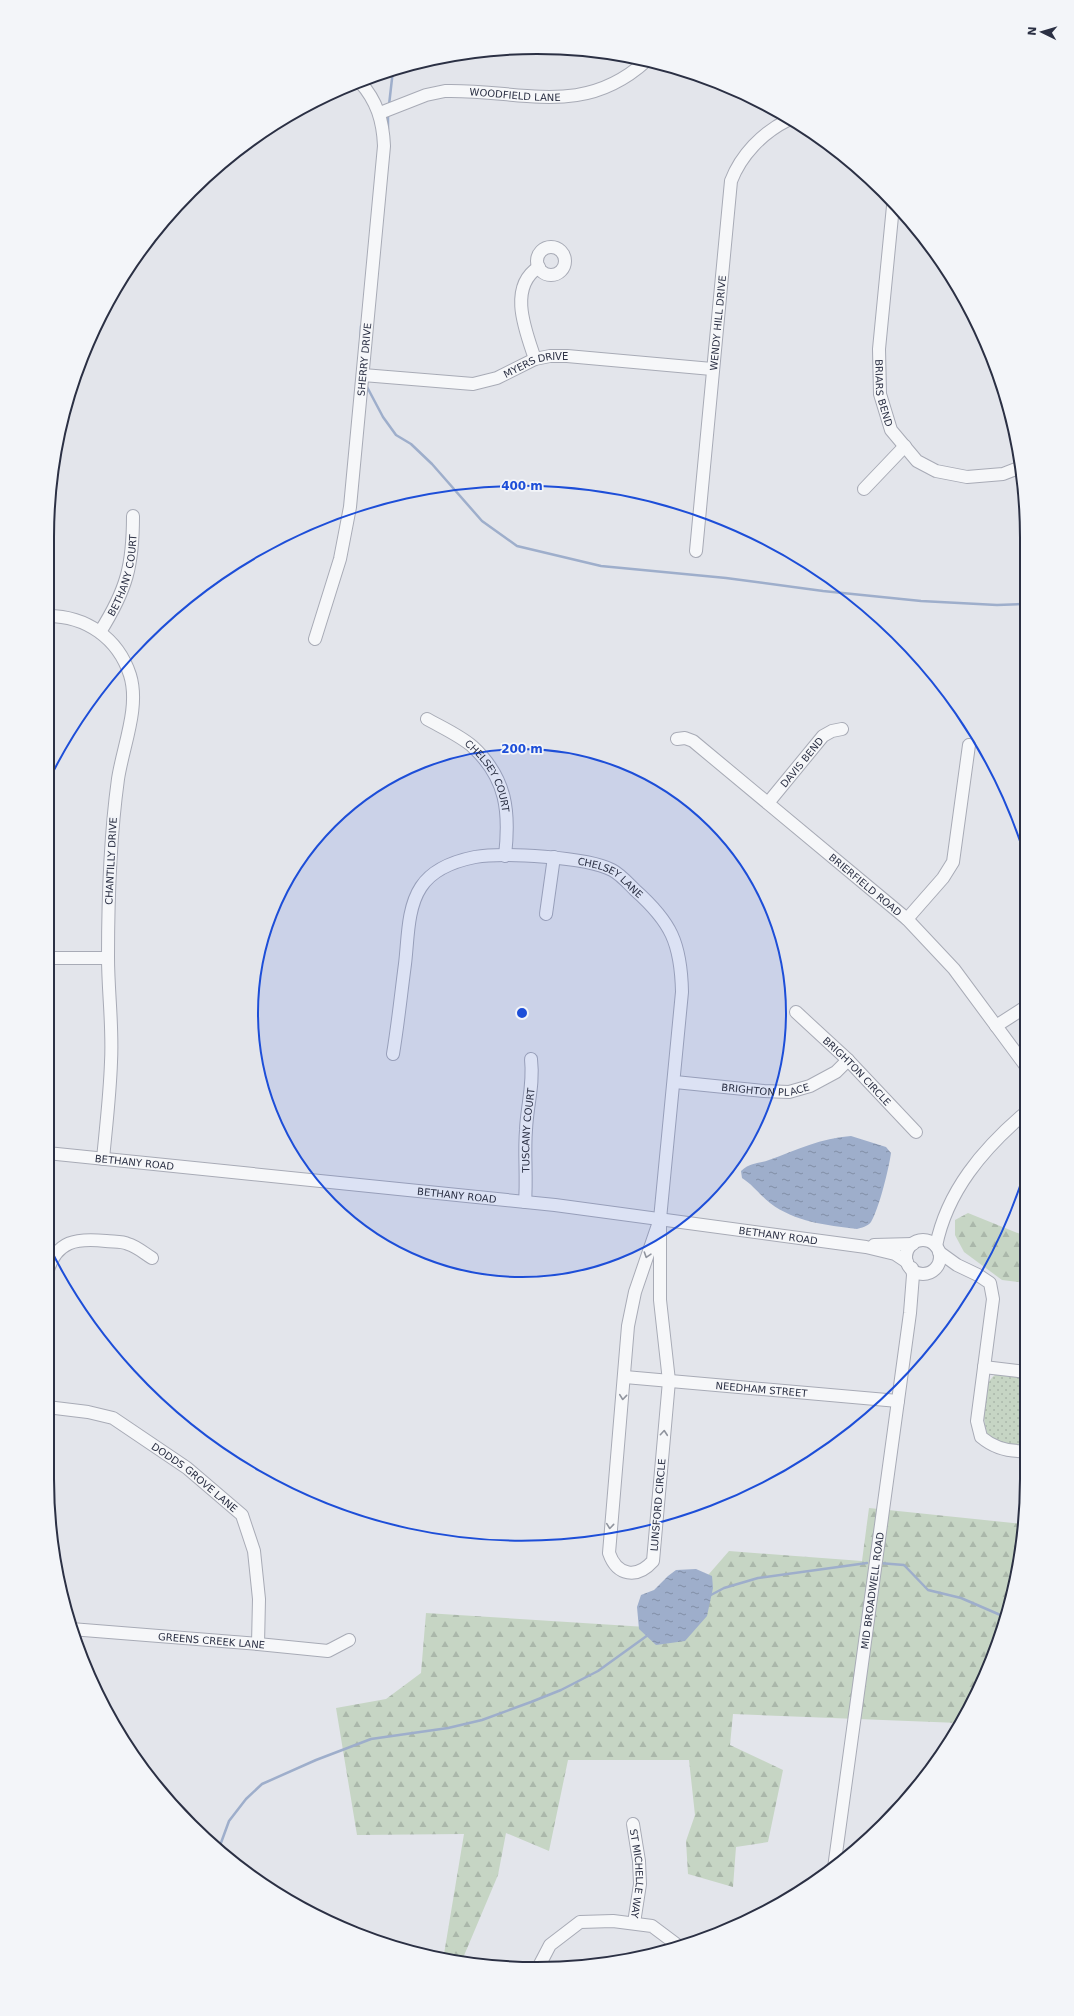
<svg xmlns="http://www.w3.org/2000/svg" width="1074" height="2016" font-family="'DejaVu Sans',sans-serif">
<defs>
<pattern id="grass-dots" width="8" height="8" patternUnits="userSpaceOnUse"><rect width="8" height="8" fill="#c6d5c4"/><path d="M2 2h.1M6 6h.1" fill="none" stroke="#aab7aa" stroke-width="1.8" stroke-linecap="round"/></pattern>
<pattern id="forest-firs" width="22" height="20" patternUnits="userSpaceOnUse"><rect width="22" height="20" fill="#c6d5c4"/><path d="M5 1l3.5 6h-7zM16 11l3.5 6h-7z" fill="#aab7aa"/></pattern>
<pattern id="water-ripples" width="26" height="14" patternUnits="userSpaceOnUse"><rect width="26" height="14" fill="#9eaecb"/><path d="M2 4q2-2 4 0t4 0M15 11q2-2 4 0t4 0" fill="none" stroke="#818ea6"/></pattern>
</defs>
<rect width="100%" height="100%" fill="#e3e5eb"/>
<path fill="url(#grass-dots)" d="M996,1374L1026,1378V1446L1001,1445L988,1436C982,1419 979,1386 996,1374Z"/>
<g fill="url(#forest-firs)">
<path d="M968,1213L1025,1236V1283L1002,1280L964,1252L955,1235V1220Z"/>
<path d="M869,1508L1024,1524L1010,1606L976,1696L959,1723L733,1714L730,1745L783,1770L768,1842L736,1847L733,1887L688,1874L686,1841L695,1815L689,1760H568L549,1851L506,1833L498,1875L463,1958L444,1954L464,1834L357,1835L336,1708L386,1699L421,1673L426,1613L662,1628L729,1551L862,1561Z"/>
</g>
<g fill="url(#water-ripples)">
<path d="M851,1136L886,1147L891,1153C889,1168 879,1209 871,1222C868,1226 861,1228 857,1229C826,1225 795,1222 770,1203C760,1195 753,1185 742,1178L741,1171C751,1162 758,1164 769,1160C797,1150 821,1138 851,1136Z"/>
<path d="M696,1569L712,1576L713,1588L707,1616L685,1641L656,1645L639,1629L637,1607L641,1595L654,1590L668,1576L676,1570Z"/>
</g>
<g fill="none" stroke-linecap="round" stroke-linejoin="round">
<g stroke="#9eaecb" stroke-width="2.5">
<path d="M389,105L393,70"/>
<path d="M388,129V114"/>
<path d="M360,346L361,326"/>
<path d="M366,385L383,417L396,435L411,444L432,464L482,521L517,546L601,566L726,578L823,591L921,601L997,605L1023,604"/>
<path d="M879,1563L904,1565L928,1590L961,1598L1005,1617L1007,1616"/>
<path d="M709,1596L724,1588L758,1578L867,1563"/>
<path d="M218,1851L229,1821L246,1799L262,1784L316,1760L371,1739L448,1728L482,1720L531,1702L561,1690L598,1671L648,1635"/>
</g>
<defs>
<g id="minor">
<path id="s1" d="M380,113L426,95L445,91C520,89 582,119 646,61"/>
<path id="s2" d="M893,206L879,349L880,394L891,430L917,461L936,471L967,477L1003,474L1021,467"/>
<circle cx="551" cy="261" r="14"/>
<path d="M535,359C526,332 507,287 539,267"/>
<path id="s3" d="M363,375L473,384L497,378L535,359L550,356H567L712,369"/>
<path d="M864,489L905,446"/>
<path id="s4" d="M696,551L731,181C741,155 762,133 788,120"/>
<path d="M48,616C86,616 118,638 130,675C140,707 123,746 118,779C110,837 108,897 108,957C108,992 113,1027 111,1062C110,1094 106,1127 103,1159"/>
<path id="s5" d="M100,632C127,589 133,565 133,516"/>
<path id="s6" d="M315,639L340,559L350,507L384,146C383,121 377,101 360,82"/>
<path id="s7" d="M427,719C441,727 459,735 472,746C507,778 510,812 505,856"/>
<path id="s8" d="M677,739L685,738L693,741L907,919L954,969L1025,1065"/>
<path id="s9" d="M768,803L823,736L832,731L842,729"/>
<path d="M546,914L554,857"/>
<path d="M907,919L943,878L953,862L969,745"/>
<path d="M48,958H108"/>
<path id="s10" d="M796,1012L848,1060L916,1132"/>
<path d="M996,1026L1024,1008"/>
<path id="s11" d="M393,1054C398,1024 401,994 405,964C408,940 407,908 421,887C432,870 455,861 475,857C503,852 587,857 612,870C620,874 628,883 635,890C671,922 681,943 682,992L660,1219V1300L669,1381L653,1561C637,1579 617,1576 609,1553L628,1326L635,1292L660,1219"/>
<path id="s12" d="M675,1082L764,1091L789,1092L810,1086L836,1072L848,1060"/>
<path id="s13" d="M47,1153L555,1205L866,1247L895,1254L907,1262"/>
<path id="s14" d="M525,1202C527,1178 524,1154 526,1130C527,1105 534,1085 531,1059"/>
<circle cx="923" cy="1257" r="17"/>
<path d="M874,1245L913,1244"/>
<path d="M936,1246C947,1191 983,1149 1025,1113"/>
<path d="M939,1252L957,1265L978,1275L990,1283L993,1299L977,1421L981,1437C994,1448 1009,1452 1026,1451"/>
<path d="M47,1273C56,1240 77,1238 106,1241C113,1242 122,1241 128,1244C136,1246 144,1253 152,1258"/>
<path d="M984,1367L1026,1372"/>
<path id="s15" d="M625,1377L898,1401"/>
<path id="s16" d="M47,1407L88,1412L113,1418L187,1468L242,1515L254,1551L259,1599L258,1644"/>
<path id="s17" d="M71,1629L258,1644L328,1651L349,1640"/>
<path id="s18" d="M633,1824L639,1861L640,1884L634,1923"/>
<path id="s19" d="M834,1868L910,1313L913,1275L912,1268"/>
<path d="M538,1968L550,1945L580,1922L613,1921L652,1926L680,1947"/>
</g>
</defs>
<use href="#minor" stroke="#a8abb6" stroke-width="14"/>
<use href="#minor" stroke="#f6f7f9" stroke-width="12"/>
</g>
<defs><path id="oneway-chevron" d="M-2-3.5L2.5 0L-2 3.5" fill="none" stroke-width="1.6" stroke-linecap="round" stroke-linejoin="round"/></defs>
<g stroke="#90949e">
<use href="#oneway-chevron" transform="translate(647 1255) rotate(108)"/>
<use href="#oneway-chevron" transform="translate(623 1397) rotate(96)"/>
<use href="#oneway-chevron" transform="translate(664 1433) rotate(-85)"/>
<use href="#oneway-chevron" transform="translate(610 1526) rotate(96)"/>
</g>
<circle cx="522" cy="1013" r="264" fill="#1d4ed8" fill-opacity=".12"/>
<g fill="none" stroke="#1d4ed8" stroke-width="2">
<circle cx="522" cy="1013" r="264"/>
<path d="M1025 1171A527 527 0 0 1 48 1244M48 782A527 527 0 0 1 1023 850"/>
</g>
<g text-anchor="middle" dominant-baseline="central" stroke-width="3.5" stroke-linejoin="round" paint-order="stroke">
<g font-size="10" fill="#2b3044" stroke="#f3f5f9">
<text stroke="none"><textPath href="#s1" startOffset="139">WOODFIELD LANE</textPath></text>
<text stroke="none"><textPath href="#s4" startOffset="229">WENDY HILL DRIVE</textPath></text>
<text stroke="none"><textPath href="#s6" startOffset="285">SHERRY DRIVE</textPath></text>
<text stroke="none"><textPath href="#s3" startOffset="177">MYERS DRIVE</textPath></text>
<text stroke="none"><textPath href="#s2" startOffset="188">BRIARS BEND</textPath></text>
<text stroke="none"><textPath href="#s5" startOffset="62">BETHANY COURT</textPath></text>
<text stroke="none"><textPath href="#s9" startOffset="53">DAVIS BEND</textPath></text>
<text stroke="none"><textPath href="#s7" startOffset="87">CHELSEY COURT</textPath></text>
<text transform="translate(111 861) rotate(-87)">CHANTILLY DRIVE</text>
<text stroke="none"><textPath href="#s11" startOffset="374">CHELSEY LANE</textPath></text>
<text stroke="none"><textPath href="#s8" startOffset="241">BRIERFIELD ROAD</textPath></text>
<text stroke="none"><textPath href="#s10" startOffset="85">BRIGHTON CIRCLE</textPath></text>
<text stroke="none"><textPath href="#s12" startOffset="91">BRIGHTON PLACE</textPath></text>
<text stroke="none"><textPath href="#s14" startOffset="72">TUSCANY COURT</textPath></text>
<text stroke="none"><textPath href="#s13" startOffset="88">BETHANY ROAD</textPath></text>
<text stroke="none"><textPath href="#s13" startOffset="412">BETHANY ROAD</textPath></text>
<text stroke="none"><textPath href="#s13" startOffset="736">BETHANY ROAD</textPath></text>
<text stroke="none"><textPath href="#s15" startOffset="137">NEEDHAM STREET</textPath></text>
<text stroke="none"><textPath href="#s16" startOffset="168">DODDS GROVE LANE</textPath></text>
<text transform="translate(658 1505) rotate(-85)">LUNSFORD CIRCLE</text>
<text stroke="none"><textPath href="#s19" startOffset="280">MID BROADWELL ROAD</textPath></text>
<text stroke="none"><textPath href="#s17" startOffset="141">GREENS CREEK LANE</textPath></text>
<text stroke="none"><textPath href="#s18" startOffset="50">ST MICHELLE WAY</textPath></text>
</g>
</g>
<path d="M0 0H1074V2016H0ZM537 54H537A483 483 0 0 1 1020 537V1479A483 483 0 0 1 537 1962H537A483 483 0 0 1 54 1479V537A483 483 0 0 1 537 54Z" fill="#f3f5f9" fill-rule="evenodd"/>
<path fill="none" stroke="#2b3044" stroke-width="2" d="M537 54H537A483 483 0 0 1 1020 537V1479A483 483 0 0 1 537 1962H537A483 483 0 0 1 54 1479V537A483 483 0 0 1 537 54Z"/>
<circle cx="522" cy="1013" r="6" fill="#1d4ed8" stroke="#f3f5f9" stroke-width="2"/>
<g font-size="12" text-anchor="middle" font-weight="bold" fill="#1d4ed8" stroke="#f3f5f9" stroke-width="3.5" stroke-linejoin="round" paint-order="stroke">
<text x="522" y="490">400 m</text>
<text x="522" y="753">200 m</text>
</g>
<g transform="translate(1042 32) rotate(275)" stroke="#f3f5f9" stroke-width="3" paint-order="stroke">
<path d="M0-3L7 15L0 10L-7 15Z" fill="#2b3044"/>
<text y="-6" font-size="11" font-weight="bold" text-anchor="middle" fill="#2b3044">N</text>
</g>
</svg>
